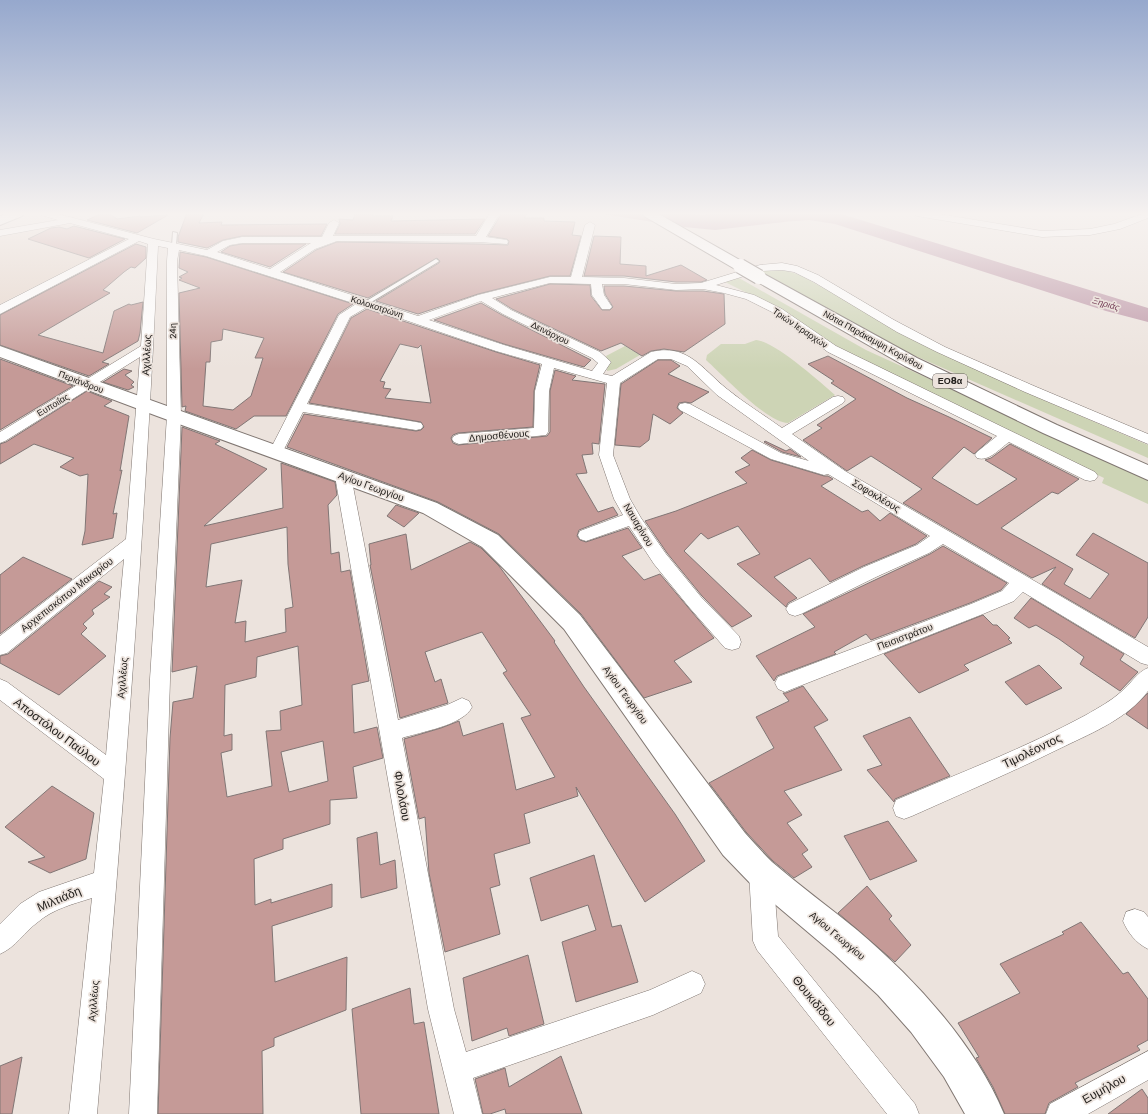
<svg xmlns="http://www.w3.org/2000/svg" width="1148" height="1114" font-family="Rubik,sans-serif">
<rect width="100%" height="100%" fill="#ece3dd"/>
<path fill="#e5d5ca" d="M65,224L125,241L0,304V236Z"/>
<g fill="#cdd4b5">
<path d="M772,270L787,271L800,275L942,354L1025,392L1148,445V458L902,350L759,272Z"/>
<path d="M739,278L866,350L1148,479V504L1102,483L1104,478L846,353L753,296L725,282Z"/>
<path d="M756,340C774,341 820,382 835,395L788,423C767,423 723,375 706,360L707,355L721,344H745Z"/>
<path d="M625,346L640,355L616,369L607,371L608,361L606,356Z"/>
</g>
<path fill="#bc95a5" d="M597,213H671L702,215L723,213H788L789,215L784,222L715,230L684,227Z"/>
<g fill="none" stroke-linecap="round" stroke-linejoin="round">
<path fill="#bc95a5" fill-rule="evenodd" d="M636,213H679L691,215H714L744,213H838L1148,308V322L1106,311L835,224L809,220L714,227H691L639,217Z"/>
</g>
<g fill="#c59a97" stroke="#817675" fill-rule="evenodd">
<path d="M103,213L111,215L117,219L140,216V217L168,215L137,233L87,220Z"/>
<path d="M187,213H204L199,223L222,222L221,225L327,224L321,236H242L223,240L207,248L178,242V237Z"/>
<path d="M502,213H527L524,218H544V221L575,222L572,235L581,236L570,276H550L478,294L418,314L376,301L439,263L440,261L437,258L368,298L283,272L316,250L337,242L479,244L508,245L509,241L507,239L488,236Z"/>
<path d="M355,214H374L373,216H393L391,221L485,219L475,234H335L340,224L339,219L353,220Z"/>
<path d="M74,226L125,239L89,258L28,239L51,228L59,227L67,229Z"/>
<path d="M594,236L621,237L620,264L646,266V276L681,265L707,280L701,282H676L624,276H584Z"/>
<path d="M136,244L146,247V258L135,268L131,267L124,272L103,290L110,293L38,335L103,353L114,311L129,304L131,305L143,302L140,333L138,341L102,362L109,364L89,376L0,345V315Z"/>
<path d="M242,244H306L270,267L221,252L230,246Z"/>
<path d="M180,252L206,257L353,304L338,314L286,416H254L236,429L185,411L186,406L182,407L179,293L200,288L179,280L182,278L179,277L188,272L179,268ZM223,329L264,338L255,358H263L251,396L233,410L203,406L206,362H210L211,342L222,340Z"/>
<path d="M550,284L590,285L591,296L602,310H610L613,307L605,294L604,286H624L676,291H703L724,294L725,324L684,352L664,349L651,351L642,356L621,343L601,351L512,309L496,299Z"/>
<path d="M481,303L502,315L591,360L584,367L504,344L434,320Z"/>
<path d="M367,309L496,352L540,365L534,391L533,427L458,433L453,435L451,438L453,443L458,445L547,436L550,432V391L555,370L576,376L572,380L605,384L599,444L592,443L593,454L582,455L587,473L576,474L598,512L613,507L618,515L579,530L577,536L580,540L586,542L628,528L642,548L622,556L644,580L660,574L714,638L674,661L692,682L644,698L581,614L499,534L438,502L287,447L304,414L416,431L421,430L424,427L421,422L309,403L351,318ZM400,344L418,348L421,345L431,403L385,398L391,389L383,388L385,382L380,381Z"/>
<path d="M828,356L907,398L949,417L992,438L974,454L964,447L932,478L977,505L1017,479L985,460L991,458L1010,444L1079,479L1058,494L1052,492L1001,528L1073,569L1064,584L1090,599L1109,574L1076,555L1093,533L1148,563V617L1135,638L1042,584L1056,567L1032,578L903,503L922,489L871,456L847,471L803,440L822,428L817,425L856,399L831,383L834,381L808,364Z"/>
<path d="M0,359L73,386L0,430Z"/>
<path d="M658,360H671L680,366L668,374L709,392L691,403L685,402L679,403L677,408L683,413L670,424L653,414L649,440L640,447L615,445L621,384Z"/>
<path d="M124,369L132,371L125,375L134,382L131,385L134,387L128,390L103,382Z"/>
<path d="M87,391L112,401L104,406L129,416L120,471L122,470L113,514L117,513L113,538L82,545L85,531L88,474L80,476L60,467L74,458L34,444L0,464V444L6,442Z"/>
<path d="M182,427L220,441L215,444L267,469L204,526L283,508L281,463L335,482L337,495L328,505L331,554L339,552L341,572L350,570L369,681L352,685L354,733L377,727L383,758L353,767L357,798L330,800V824L283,839V849L254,859L255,905L271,899V903L332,884V907L272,926L275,982L347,957L346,1010L274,1038V1046L262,1051L263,1114H158L170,738L173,702L193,698L197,666L172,672ZM287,527L288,564L293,607L285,609L286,632L245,642L246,621L235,623L242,580L206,587L211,544ZM298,646L302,705L280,711L281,730L266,731L272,786L227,797L221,753L232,750V734L224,736L225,685L256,677L257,657ZM323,741L328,781L289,792L281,752Z"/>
<path d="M765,441L786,451L790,449L801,457L782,452L764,442Z"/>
<path d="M752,450L771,460L824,476H828L833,479L821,486L862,512L868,510L880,521L890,513L927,536L916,544L863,566L830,582L810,558L774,577L797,598L788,603L786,607L737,564L760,554L738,526L708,539L701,533L684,551L752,616L732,627L702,596L667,553L645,521L676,511L747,483L735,472L750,465L741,458Z"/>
<path d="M396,505L419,513L404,527L387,516Z"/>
<path d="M406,534L411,570L470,542L481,548L499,566L555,641L554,642L584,687L675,814L705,861L645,902L576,787L578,796L524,814L530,843L494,854L500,885L490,888L500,934L445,952L429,873L425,817L419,819L404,739L441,728L459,721L463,736L503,723L516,790L555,777L521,718L531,715L503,673L507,671L482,632L425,652L435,682L441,679L448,703L400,718L370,565H371L369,544Z"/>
<path d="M943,546L1007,583L1001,590L970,603L871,640L866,634L834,652L836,654L777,676L774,681L756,656L815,627L803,614L930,554Z"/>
<path d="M23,557L72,579L0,634V575Z"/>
<path d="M99,581L112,587L104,594L110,597L92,610L94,614L83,624L87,628L81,634L106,656L59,695L0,663V656L8,654Z"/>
<path d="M1031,598L1124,654L1120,660L1138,672L1120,691L1080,664L1084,657L1059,639L1036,625L1029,628L1014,618Z"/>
<path d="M983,615L993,625H997L1010,638L1008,639L1012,643L964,665L969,670L919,693L884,654Z"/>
<path d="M1039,665L1062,688L1026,705L1005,682Z"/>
<path d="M803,686L828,720L814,727L842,770L784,791L802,815L787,823L808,850L802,854L812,867L794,878L773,861L746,832L709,783L774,748L756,717L789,701L783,693H786Z"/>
<path d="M1148,693V729L1126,714Z"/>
<path d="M910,717L950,776L895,799L894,802L867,770L882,765L863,736Z"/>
<path d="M52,786L94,813L86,859L50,873L28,862L45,857L5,827Z"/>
<path d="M888,821L917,861L870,880L844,836Z"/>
<path d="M377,832L380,865L395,860L397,888L361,898L357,838Z"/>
<path d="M594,855L612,927L621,925L638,982L576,1002L562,942L596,930L588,905L541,921L530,878Z"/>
<path d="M867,886L892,916L889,919L911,945L895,962L838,913Z"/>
<path d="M1081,922L1123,974L1128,972L1148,999V1040L1137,1046L1140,1050L1075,1083L1078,1087L1049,1103L1045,1114H1005L993,1087L976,1058L979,1057L958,1023L1020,993L1000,964L1064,934L1062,932Z"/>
<path d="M528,955L544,1024L509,1036L507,1028L472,1041L463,978Z"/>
<path d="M410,988L414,1024L424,1022L439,1114H361L352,1009Z"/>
<path d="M561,1056L582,1114H506L505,1109L490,1114H483L475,1079L505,1068L509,1087Z"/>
<path d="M22,1057L12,1114H0V1066Z"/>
<path d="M1142,1089L1148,1098V1114H1108Z"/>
</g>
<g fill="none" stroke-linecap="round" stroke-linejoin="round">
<defs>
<g id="lane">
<path d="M173,232L177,233L176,245L174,246L172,245Z"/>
<path d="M436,259L439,261L438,262L368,304L363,303Z"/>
</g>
<g id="street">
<path d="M39,213H54L154,239L207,250L223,241L242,237H322L329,223L334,220L339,223L333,236H476L490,213H500L486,237L507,240L508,242L507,244L479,242L337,241L315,249L280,272L418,316L478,295L550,277H571L585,225L590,222L595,225L582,277L624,278L676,284L701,283L760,265L782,263L797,266L818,275L894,320L945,347L1034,386L1148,434V444L1025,392L937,352L897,332L814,282L794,272L782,270L760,271L716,285L754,295L782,309L836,346L1095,472L1098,476L1095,480L1090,481L1085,480L1009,442C999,449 989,462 977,458L975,455L977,452L997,436L828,352L774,313L746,299L724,293L703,289L676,290L624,284H602L604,295L612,307L610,309H602L592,295L591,284L550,283L492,298L511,310L600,352L611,362L603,374L612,376L651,352C688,343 702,369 727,389C744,403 764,415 782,428L833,397L838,396L843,397L845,400L843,403L792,434L845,471L1148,647V665L1141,663L1023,592L1014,601L983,614L792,689L785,692L778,689L775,683L778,677L971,604L1002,591L1009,583L943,544L929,553L876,577L801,614L795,616L789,614L786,609L789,604L864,567L917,545L930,536L828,474L824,475L771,459L680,410L678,407L680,404L685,403L690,404L781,453L809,461L717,395L687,366L671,359H658L620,383L613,455L630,499L641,518L666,554L701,597L739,636L741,642L739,648L732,650L725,648L689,607L654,564L629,526L586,541L580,539L578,535L580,531L623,515L614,499L599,455L607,383L554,368L549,391L548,432L546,435L459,444L454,442L452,439L454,436L459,434L534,428L535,391L542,364L496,351L367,307L350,317L307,404L416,422L421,423L423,426L421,429L416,430L303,412L281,455L276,457L271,455L269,452L339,315L356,304L206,256L179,250L177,261L181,416L170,679L157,1114H129L150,679L167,416V261L168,248L158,246C145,535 122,825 97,1114H69L92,898C73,904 53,909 38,922C24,932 16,947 0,954V924L20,904L39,892L94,873L104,779L0,700V679L7,682L106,755L124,559L7,653L0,655V636L126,539L140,357L5,441L0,443V432L141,346L148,244L139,241L0,314V305L129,239L70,223L0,236V230L58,220L41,215ZM242,243H311L270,269L217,252L230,245ZM481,301L503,314L592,358L598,363L592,371L504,345L429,320Z"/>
<path d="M912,213H933L1042,231L1090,229L1114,224L1145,213H1148V218L1120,229L1090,235L1042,237L917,216Z"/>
<path d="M343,471L348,472L351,476L398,720L447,705L462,698L469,701L472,707C464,725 420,732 402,738L454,1009L466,1052L650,990L692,971L701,975L705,984L701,993L653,1015L473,1078L482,1114H454L428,1009L335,476L338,472Z"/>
<path d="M1148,668V691C1128,718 1094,732 1065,746C1015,771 963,793 912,816L904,819L896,816L893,808L896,800C960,773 1025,748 1086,715C1098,708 1111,701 1121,692C1131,684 1137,672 1148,668Z"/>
<path d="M761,860L769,864L773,872L778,936L915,1104L919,1114H887L757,950L753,941L749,872L753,864Z"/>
<path d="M1135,909L1144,912L1148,917V949C1136,943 1128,933 1123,921L1126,912Z"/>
<path d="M1148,1051V1080L1088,1114H1046L1050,1104Z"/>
</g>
<g id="secondary">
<path d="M8,213H24L22,216L0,225V216Z"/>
<path d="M0,346L437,503L498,535L580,615L745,833C754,843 763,853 772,862C800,886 829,907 857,930C915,979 975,1044 1004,1114H965L944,1077L911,1032L878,995L835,955L750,883L723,855L564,629L482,547L423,513L157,416L0,357Z"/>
</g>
<g id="highway">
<path d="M642,213H657L745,263L747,266L745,269L740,270L735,269L644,216Z"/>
<path d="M759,273L764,274L917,358L1057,425L1148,465V480L1043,433L905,366L754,280L752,277L754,274Z"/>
</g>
</defs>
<use href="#lane" stroke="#807772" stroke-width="2"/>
<use href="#street" stroke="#807772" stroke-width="1"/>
<use href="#secondary" stroke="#807772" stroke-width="2"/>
<use href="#highway" stroke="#807772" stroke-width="2"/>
<use href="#lane" fill="#fff" fill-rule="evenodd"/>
<use href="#street" fill="#fff" fill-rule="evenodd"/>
<use href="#secondary" fill="#fff" fill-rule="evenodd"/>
<use href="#highway" fill="#fff" fill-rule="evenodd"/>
<defs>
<path id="highway-bridge" d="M740,266L759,277"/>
</defs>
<use href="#highway-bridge" stroke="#807772" stroke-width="16" stroke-linecap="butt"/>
<use href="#highway-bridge" stroke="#fff" stroke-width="14"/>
</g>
<linearGradient id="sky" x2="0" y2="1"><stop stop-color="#96a8cd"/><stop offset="0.58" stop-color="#f6f2f0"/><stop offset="1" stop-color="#f6f2f0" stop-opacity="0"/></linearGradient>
<rect width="1148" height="369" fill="url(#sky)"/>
<g text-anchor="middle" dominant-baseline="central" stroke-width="3.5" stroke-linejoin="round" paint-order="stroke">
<g font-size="9" font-style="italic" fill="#774159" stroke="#ece3dd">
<text transform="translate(1106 304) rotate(16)">Ξηριάς</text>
</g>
<g font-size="9" fill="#24211e" stroke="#ece3dd">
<text transform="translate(377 307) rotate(18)">Κολοκοτρώνη</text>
<text transform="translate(800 328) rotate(34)">Τριών Ιεραρχών</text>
<text transform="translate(173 331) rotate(-91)">24η</text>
<text transform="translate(550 333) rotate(26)">Δεινάρχου</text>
<text transform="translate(873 340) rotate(29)">Νότια Παράκαμψη Κορίνθου</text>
<text transform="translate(81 382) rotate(21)">Περιάνδρου</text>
<text transform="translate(53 405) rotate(-31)">Ευποιΐας</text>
</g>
<rect fill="#ece3dd" stroke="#605b57" stroke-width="1" x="933" y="374" width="34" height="14" rx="3"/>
<g font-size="9" font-weight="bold" fill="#24211e">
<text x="950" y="381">ΕΟ8α</text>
</g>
<g font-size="10" fill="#24211e" stroke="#ece3dd">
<text transform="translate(147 355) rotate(-87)">Αχιλλέως</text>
<text transform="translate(499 436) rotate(-5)">Δημοσθένους</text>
<text transform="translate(371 487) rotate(20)">Αγίου Γεωργίου</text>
<text transform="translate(876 496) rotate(31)">Σοφοκλέους</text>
<text transform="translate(638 525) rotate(59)">Ναυαρίνου</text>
<text transform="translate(67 595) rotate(-38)">Αρχιεπισκόπου Μακαρίου</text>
<text transform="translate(905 637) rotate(-21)">Πεισιστράτου</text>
<text transform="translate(123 678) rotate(-85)">Αχιλλέως</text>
<text transform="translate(625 695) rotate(54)">Αγίου Γεωργίου</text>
<text transform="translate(837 936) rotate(40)">Αγίου Γεωργίου</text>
<text transform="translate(94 1001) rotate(-85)">Αχιλλέως</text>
</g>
<g font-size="12" fill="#24211e" stroke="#ece3dd">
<text transform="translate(57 732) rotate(37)">Αποστόλου Παύλου</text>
<text transform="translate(1032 751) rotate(-26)">Τιμολέοντος</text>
<text transform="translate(402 796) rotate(80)">Φιλολάου</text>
<text transform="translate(59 899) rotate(-23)">Μιλτιάδη</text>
<text transform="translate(814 1001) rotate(51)">Θουκιδίδου</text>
<text transform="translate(1104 1089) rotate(-29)">Ευμήλου</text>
</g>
</g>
</svg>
